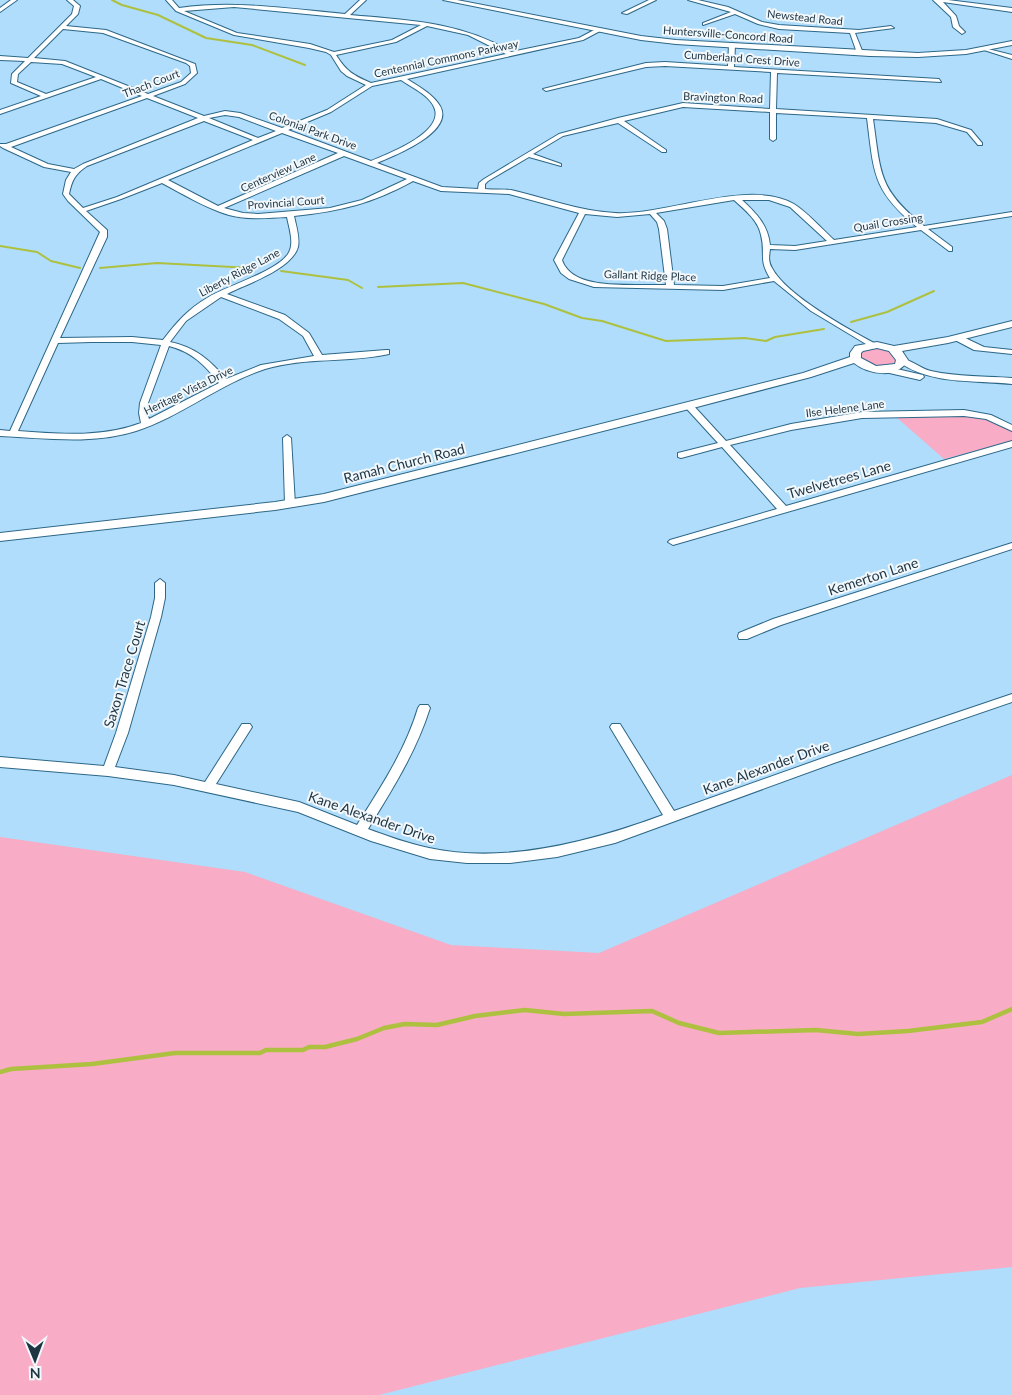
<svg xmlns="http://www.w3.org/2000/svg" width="1012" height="1395" font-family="Lato,sans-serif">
<rect width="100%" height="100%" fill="#afddfb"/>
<g fill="#f8acc6">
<path d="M864,346L893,349L899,366L865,367L856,350Z"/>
<path d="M955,414C976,417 994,420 1012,431V441L944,459L895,416Z"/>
<path d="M1012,775V1267L800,1288L379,1395H0V837L245,872L451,945L599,953Z"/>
</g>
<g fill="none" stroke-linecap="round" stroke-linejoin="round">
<g stroke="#aec03f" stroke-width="2">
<path d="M112,0L122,5L158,15L206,38L252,45L305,65"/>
<path d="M0,246L37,252L51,261L80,268"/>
<path d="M100,268L157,263L251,268"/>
<path d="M281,271L348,280L362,288"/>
<path d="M378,287L463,283L544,304L582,318L602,321L666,341L745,338L766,341L775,337L824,329"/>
<path d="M851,322L887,312L934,291"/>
</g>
<path stroke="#aec03f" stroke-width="4.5" d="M0,1072L11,1069L92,1064L175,1053H260L266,1050H303L309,1047H325L357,1039L384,1028L405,1024L437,1025L475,1016L525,1010L564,1014L652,1011L679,1023L719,1033L816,1030L858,1034L908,1031L982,1022L1012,1009"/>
<defs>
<g id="minor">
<path d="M11,0H17L0,12V8Z"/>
<path d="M67,0H73L80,6L78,14L66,26L106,30L195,64L197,73L185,84L153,96L204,116L225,111L240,113L282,128L327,110L366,85L347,76L341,71L331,55L326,52L309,48L234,35L176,11L166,0H172L179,8C236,0 288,9 345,14L360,0H366L350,15C407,20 462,22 511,52L579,38L596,29H600V31L583,40L407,79C418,86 433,94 440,106C455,132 394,156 377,163L442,187L478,189L479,183L484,179L559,134L618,118L683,103L770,109L771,72L665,66L646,67L546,91L543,89L646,63L665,62L728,66L729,45L732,43L735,45L734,67L939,79L941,82L777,73L776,109L937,119L971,130L982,143V145H978L967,132L936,123L873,119C881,174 878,189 924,226L1012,212V216L928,229L952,247V251H949L921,230L795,250L770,249C769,256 768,262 772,268C786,295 846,328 874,343V347H871L811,311L774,281L723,290L594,287L569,279L561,273L554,260L579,213L509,194L441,191L413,181C371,204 341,211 294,216C296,225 300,238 298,247C292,269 247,284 227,294L285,315L309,333L322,355L386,350H389V354C348,363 306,357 265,369C219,384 182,416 136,431C92,445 45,438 0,436V430L10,431L100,232L68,201L63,194L66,180L71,172L44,167L3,148L0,146V144H6L142,96L101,79L0,114V110L41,96L11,83L12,74L25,61L0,60V56L28,58L72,14L74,6ZM234,7L421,25L392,40L334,52L310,44L237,33L184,11ZM427,26L468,35L506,54L371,83C353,75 347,72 336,55L396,42ZM63,29L103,33L186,63L190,66L191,73L181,82L148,94L65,61L34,58ZM31,62L62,64L96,77L46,94L17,82L18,74ZM401,80C411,87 429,95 434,107C446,132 388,154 371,161L288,130L331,112L372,86ZM147,98L198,118L83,164L74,169L48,164L11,147ZM683,107L770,112V139L773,141L776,139V113L867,118C874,173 872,190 917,227L834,240C822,229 807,212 794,204C748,178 666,216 615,213C578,211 546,198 511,190C503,189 493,190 485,189V184L488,181L529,157L561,166V164L533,154L563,136L618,123L662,152H666V150L624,121ZM225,115L239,117L276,131L258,138L209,118ZM204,121L253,140L117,197L83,208L69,194C72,180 75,174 87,166ZM282,133L338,153L218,206L168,180ZM344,156L407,179L362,200L330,208L258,214L243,213L224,208ZM162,183C183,194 205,208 229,215C247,220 268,218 287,217C289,228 295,244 288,254C276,272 226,286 207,298C188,309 176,323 163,340L132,337L60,338L107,237V230L86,211L121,199ZM734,200C745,210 758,220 761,235C766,254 758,259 770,278L723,286L674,285L667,229L664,221L656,213ZM742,200H769L790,207L827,241L795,246L770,245C768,225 756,213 742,200ZM585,214L617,217L650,214L657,222L659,229L666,285C640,284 586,290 568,270C565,267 563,263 562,260ZM221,297L279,319L303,336L314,356L261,365L226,379C210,360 195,347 170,342L186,321ZM91,342H132L161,345L140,403L139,413L141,423C102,438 60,434 18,431L58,343ZM169,346C192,352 205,365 219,383L149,419L147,413L148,403Z"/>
<path d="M649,0H656L627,14L622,13Z"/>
<path d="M688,0H698L728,7L762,22L779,25L859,30L891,26L894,28L855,33L863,53L860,55L857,53L850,33L779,29L758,24L735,14L703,25V23L731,12Z"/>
<path d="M933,0H948L1012,8V12L943,2L956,16L959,26L965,32L962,34L953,27L951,17Z"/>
<path d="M984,48L1012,55V59L984,50Z"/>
<path d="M955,336H961L984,347L1012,350V354L974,350L955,340Z"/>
<path d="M899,358C907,357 921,369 931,371C957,377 985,376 1012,378V384C975,380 931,385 899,362Z"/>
<path d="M888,367L923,375L924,377L920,380L885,372L884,370Z"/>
<path d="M689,403L692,404L726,441L791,424L862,412L964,410L991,415L1012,425V431L986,419L964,416L862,418L791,430L730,445L786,506L1012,441V447L673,545L668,542L670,540L777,509L722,447L681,458L678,457V453L718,443L686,408L685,406Z"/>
<path d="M287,435L291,438L295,504L290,507L285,504L283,438Z"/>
<path d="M1012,543V549L781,625L747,639H739L738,636L739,633L773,619Z"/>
<path d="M160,579L165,583V598L161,617L128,733L115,767L174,775L205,782L242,724H250L252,727L216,784L299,802L357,825C381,787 405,751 418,708L420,705H428L430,708C416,752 392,790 368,829C387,836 409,844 429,848C505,865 593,841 663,815L610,727L612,724H620L674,811L826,757L1012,694V702L834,763L615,843L557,857L510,863H467L430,859L371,841L298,812L174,785L108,776L0,767V757L104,766L116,733L151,617L155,598V583Z"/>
</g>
<g id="secondary">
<path d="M443,0H457L641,36L676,40L918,53L966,50L1012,41V45L966,54L918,57L870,56L676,44L641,40Z"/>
<path d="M1012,321V327L948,343L902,351L908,360C898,379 869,375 854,363L811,377L693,408L324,502L275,510L0,541V533L275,502L324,494L803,373L850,357V353L855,346L877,342L894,346L948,337ZM877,348L889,351L896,360L895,364L876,366L861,358V353L863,351Z"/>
</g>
</defs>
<use href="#minor" stroke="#2d6788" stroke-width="2"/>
<use href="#secondary" stroke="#2d6788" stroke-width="2"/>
<use href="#minor" fill="#fff" fill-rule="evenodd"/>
<use href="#secondary" fill="#fff" fill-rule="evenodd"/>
</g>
<g text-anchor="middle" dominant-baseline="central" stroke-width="4" stroke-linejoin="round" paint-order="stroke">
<g font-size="11" fill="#1d3443" stroke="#f2f8fb">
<text transform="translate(805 17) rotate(6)">Newstead Road</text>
<text transform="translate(728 34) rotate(4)">Huntersville-Concord Road</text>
<text transform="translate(446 58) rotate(-12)">Centennial Commons Parkway</text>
<text transform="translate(742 58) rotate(4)">Cumberland Crest Drive</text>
<text transform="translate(151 83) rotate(-21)">Thach Court</text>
<text transform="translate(723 97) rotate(2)">Bravington Road</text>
<text transform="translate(313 130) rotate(20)">Colonial Park Drive</text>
<text transform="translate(278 172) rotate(-24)">Centerview Lane</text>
<text transform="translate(286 202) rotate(-4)">Provincial Court</text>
<text transform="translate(888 222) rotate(-9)">Quail Crossing</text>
<text transform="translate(239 272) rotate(-28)">Liberty Ridge Lane</text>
<text transform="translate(650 275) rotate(2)">Gallant Ridge Place</text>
<text transform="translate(188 390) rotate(-26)">Heritage Vista Drive</text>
<text transform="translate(845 408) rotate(-7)">Ilse Helene Lane</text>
</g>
<g font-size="14" fill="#1d3443" stroke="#f2f8fb">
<text transform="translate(404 463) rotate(-14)">Ramah Church Road</text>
<text transform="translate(839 479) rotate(-16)">Twelvetrees Lane</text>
<text transform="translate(873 576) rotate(-18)">Kemerton Lane</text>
<text transform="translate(124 674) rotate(-73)">Saxon Trace Court</text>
<text transform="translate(766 767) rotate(-20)">Kane Alexander Drive</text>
<text transform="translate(372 817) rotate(19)">Kane Alexander Drive</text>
</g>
</g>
<g transform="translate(35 1360) rotate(179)" stroke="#f2f8fb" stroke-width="4" paint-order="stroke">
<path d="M0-4L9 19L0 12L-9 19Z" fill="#1d3443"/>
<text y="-8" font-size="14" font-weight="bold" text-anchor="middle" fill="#1d3443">N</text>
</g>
</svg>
